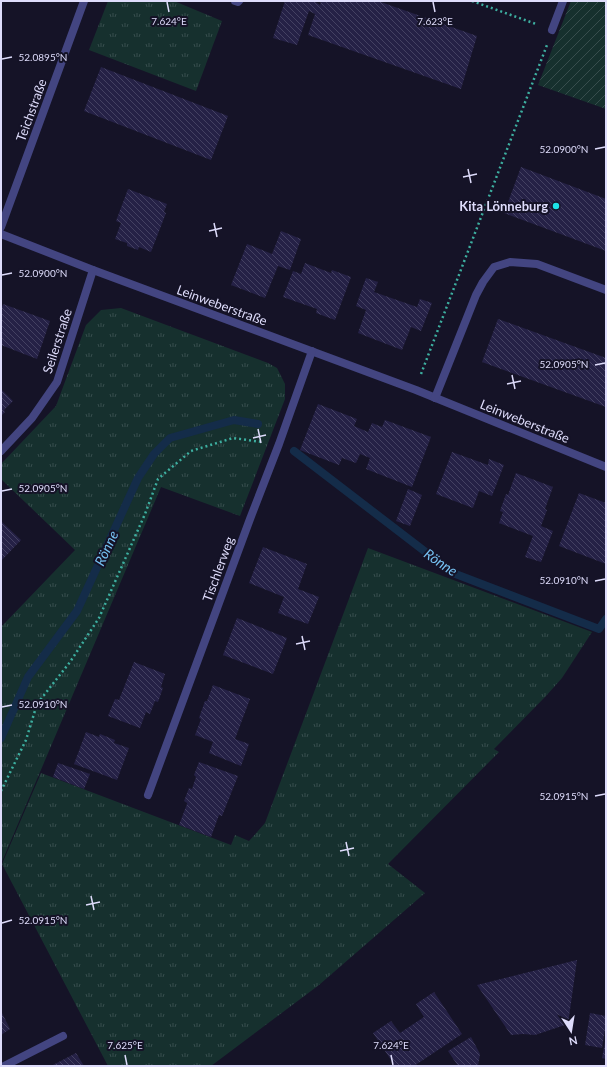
<svg xmlns="http://www.w3.org/2000/svg" width="607" height="1067" font-family="Lato,sans-serif">
<defs>
<pattern id="park-tufts" width="24" height="20" patternUnits="userSpaceOnUse"><rect width="24" height="20" fill="#16302e"/><path d="M3 7l-1-3M5 7V3M7 7l1-3M15 17l-1-3M17 17v-4M19 17l1-3" fill="none" stroke="#374d4d"/></pattern>
<pattern id="garden-furrows" width="10" height="10" patternUnits="userSpaceOnUse"><rect width="10" height="10" fill="#16302e"/><path d="M-1 1l2-2M0 10L10 0M9 11l2-2" fill="none" stroke="#374d4d"/></pattern>
<pattern id="building-back-hatch" width="6" height="6" patternUnits="userSpaceOnUse"><rect width="6" height="6" fill="#252146"/><path d="M-1 5l2 2M0 0l6 6M5-1l2 2" fill="none" stroke="#444162"/></pattern>
</defs>
<rect width="100%" height="100%" fill="#151327"/>
<g fill="url(#park-tufts)">
<path d="M108,1H174L222,21L196,91L89,50Z"/>
<path d="M121,308L268,363L277,368L285,384V399L240,516L161,487L1,864V627L75,550L1,479V464L56,406L86,325L101,310Z"/>
<path d="M368,548L592,632L562,678L546,696L494,749L499,752L388,864L425,893L319,985L211,1066H108L2,864L41,773L231,845L235,835L249,841L265,823Z"/>
</g>
<path fill="url(#garden-furrows)" d="M571,1H606V109L538,85Z"/>
<g fill="none" stroke-linecap="round" stroke-linejoin="round">
<g stroke="#142c49" stroke-width="8">
<path d="M294,451L453,573L599,629L606,619"/>
<path d="M1,738L28,677L77,611L138,478L154,454L170,438L234,420L258,424"/>
</g>
</g>
<g fill="url(#building-back-hatch)">
<path d="M285,1H314L320,5L321,1H378L477,36L461,89L308,35L315,14L309,11L297,45L273,38Z"/>
<path d="M101,67L228,116L211,160L84,111Z"/>
<path d="M521,167L606,199V251L504,213Z"/>
<path d="M128,189L167,204L164,212L166,213L151,252L139,247L138,250L127,246V243L115,239L121,223L116,221Z"/>
<path d="M281,231L301,239L290,270L278,266L265,298L231,285L247,244L272,254Z"/>
<path d="M305,263L331,273L332,270L351,277L335,320L316,313L317,309L283,297L293,271L301,274Z"/>
<path d="M366,278L378,282L374,292L417,307L420,299L432,303L421,331L411,327L402,350L358,333L366,310L356,306Z"/>
<path d="M3,304L50,321L37,359L1,345V310Z"/>
<path d="M498,319L606,358V407L482,362Z"/>
<path d="M1,389L13,401L4,410L5,412L1,416Z"/>
<path d="M318,404L357,419L354,426L368,432L372,423L382,427L385,420L431,437L412,487L366,469L370,458L360,454L356,463L342,458L339,465L300,450Z"/>
<path d="M452,452L488,465L489,459L504,465L492,496L479,491L473,508L436,494Z"/>
<path d="M516,473L553,487L545,509L547,510L541,526L553,531L541,562L525,557L533,536L499,523L503,512L500,511L506,494L508,495Z"/>
<path d="M408,489L422,495L410,526L396,521Z"/>
<path d="M579,493L606,503V564L559,546Z"/>
<path d="M1,521L21,540L1,561Z"/>
<path d="M263,547L307,564L298,589L319,597L308,624L278,613L284,597L249,583Z"/>
<path d="M237,618L287,638L273,674L223,655Z"/>
<path d="M134,662L165,674L161,687L163,688L158,702L155,701L150,714L146,712L140,728L108,716L115,699L119,700Z"/>
<path d="M213,685L250,699L235,739L249,744L241,766L209,753L213,742L195,735L201,719L199,718L205,701H207Z"/>
<path d="M86,732L99,737L100,734L115,740L114,743L129,748L117,780L74,764Z"/>
<path d="M199,762L238,776L222,816L219,815L211,837L179,825L187,804V803L184,801L189,788L192,789L196,777L194,775Z"/>
<path d="M58,763L90,774L84,789L53,777Z"/>
<path d="M577,960L568,1024L535,1035L523,1034L511,1035L477,985Z"/>
<path d="M434,992L462,1034L414,1066H395L373,1033L391,1021L400,1033L424,1017L416,1004Z"/>
<path d="M1,1011L10,1029L1,1035Z"/>
<path d="M590,1013L606,1016V1023L602,1048L585,1045Z"/>
<path d="M471,1037L480,1054L478,1066H458L448,1051Z"/>
<path d="M605,1042H606V1059L602,1058Z"/>
<path d="M76,1053L84,1066H51Z"/>
</g>
<g fill="none" stroke-linecap="round" stroke-linejoin="round">
<g stroke="#3dafa0" stroke-width="2.5" stroke-dasharray="2 3" stroke-linecap="butt">
<path d="M472,1L536,24"/>
<path d="M421,374L547,45"/>
<path d="M1,791L26,740L37,704L70,662L99,618L145,514L158,479L191,451L233,438L262,442"/>
</g>
<path stroke="#434581" stroke-width="8" d="M235,1L238,2L239,1"/>
<g stroke="#434581" stroke-width="8">
<path d="M552,30L563,1"/>
<path d="M1,227L84,1"/>
<path d="M1,234L93,270L416,390L606,467"/>
<path d="M435,398L476,295L483,282L494,267L510,262L537,264L606,290"/>
<path d="M1,451L32,418L57,382L93,270"/>
<path d="M148,795L250,519L279,444L312,351"/>
<path d="M4,1066L63,1036"/>
</g>
</g>
<path fill="none" stroke="#dedcfb" stroke-width="1.5" d="M167,2L169,12M433,2L435,12M2,59L12,57M595,149L605,147M468,169L471,183M463,177L477,174M214,223L217,237M209,231L222,228M2,275L12,273M595,365L605,363M512,375L515,389M507,384L521,381M258,429L261,443M253,438L266,435M2,491L12,489M595,581L605,579M302,636L305,650M296,644L310,641M2,707L12,705M595,796L605,794M346,842L349,856M340,851L354,848M91,896L94,910M86,905L100,902M2,923L12,920M125,1055L127,1065M391,1055L393,1065"/>
<circle fill="#1ce2e8" stroke="#151327" stroke-width="1.5" cx="556" cy="206" r="4"/>
<g text-anchor="middle" dominant-baseline="central" stroke-width="4" stroke-linejoin="round" paint-order="stroke">
<g font-size="13" fill="#dedcfb" stroke="#151327">
<text transform="translate(31 110) rotate(-70)">Teichstraße</text>
<text transform="translate(222 305) rotate(20)">Leinweberstraße</text>
<text transform="translate(57 341) rotate(-72)">Seilerstraße</text>
<text transform="translate(525 421) rotate(22)">Leinweberstraße</text>
<text transform="translate(218 569) rotate(-70)">Tischlerweg</text>
</g>
<g font-size="13" font-weight="bold" fill="#dedcfb" stroke="#151327" text-anchor="end">
<text x="548" y="206">Kita Lönneburg</text>
</g>
<g font-size="14" font-style="italic" fill="#75c0f1" stroke="#151327">
<text transform="translate(106 548) rotate(-65)">Rönne</text>
<text transform="translate(441 562) rotate(34)">Rönne</text>
</g>
</g>
<g font-size="10" text-anchor="middle" fill="#dedcfb" stroke="#151327" stroke-width="4" stroke-linejoin="round" paint-order="stroke">
<text x="169" y="25">7.624°E</text>
<text x="435" y="25">7.623°E</text>
<text x="43" y="61">52.0895°N</text>
<text x="564" y="153">52.0900°N</text>
<text x="43" y="277">52.0900°N</text>
<text x="564" y="368">52.0905°N</text>
<text x="43" y="492">52.0905°N</text>
<text x="564" y="584">52.0910°N</text>
<text x="43" y="708">52.0910°N</text>
<text x="564" y="800">52.0915°N</text>
<text x="43" y="924">52.0915°N</text>
<text x="125" y="1049">7.625°E</text>
<text x="391" y="1049">7.624°E</text>
</g>
<rect width="607" height="1067" fill="none" stroke="#dedcfb" stroke-width="4"/>
<g transform="translate(571 1031) rotate(168)" stroke="#151327" stroke-width="3" paint-order="stroke">
<path d="M0-3L7 15L0 10L-7 15Z" fill="#dedcfb"/>
<text y="-6" font-size="11" font-weight="bold" text-anchor="middle" fill="#dedcfb">N</text>
</g>
</svg>
